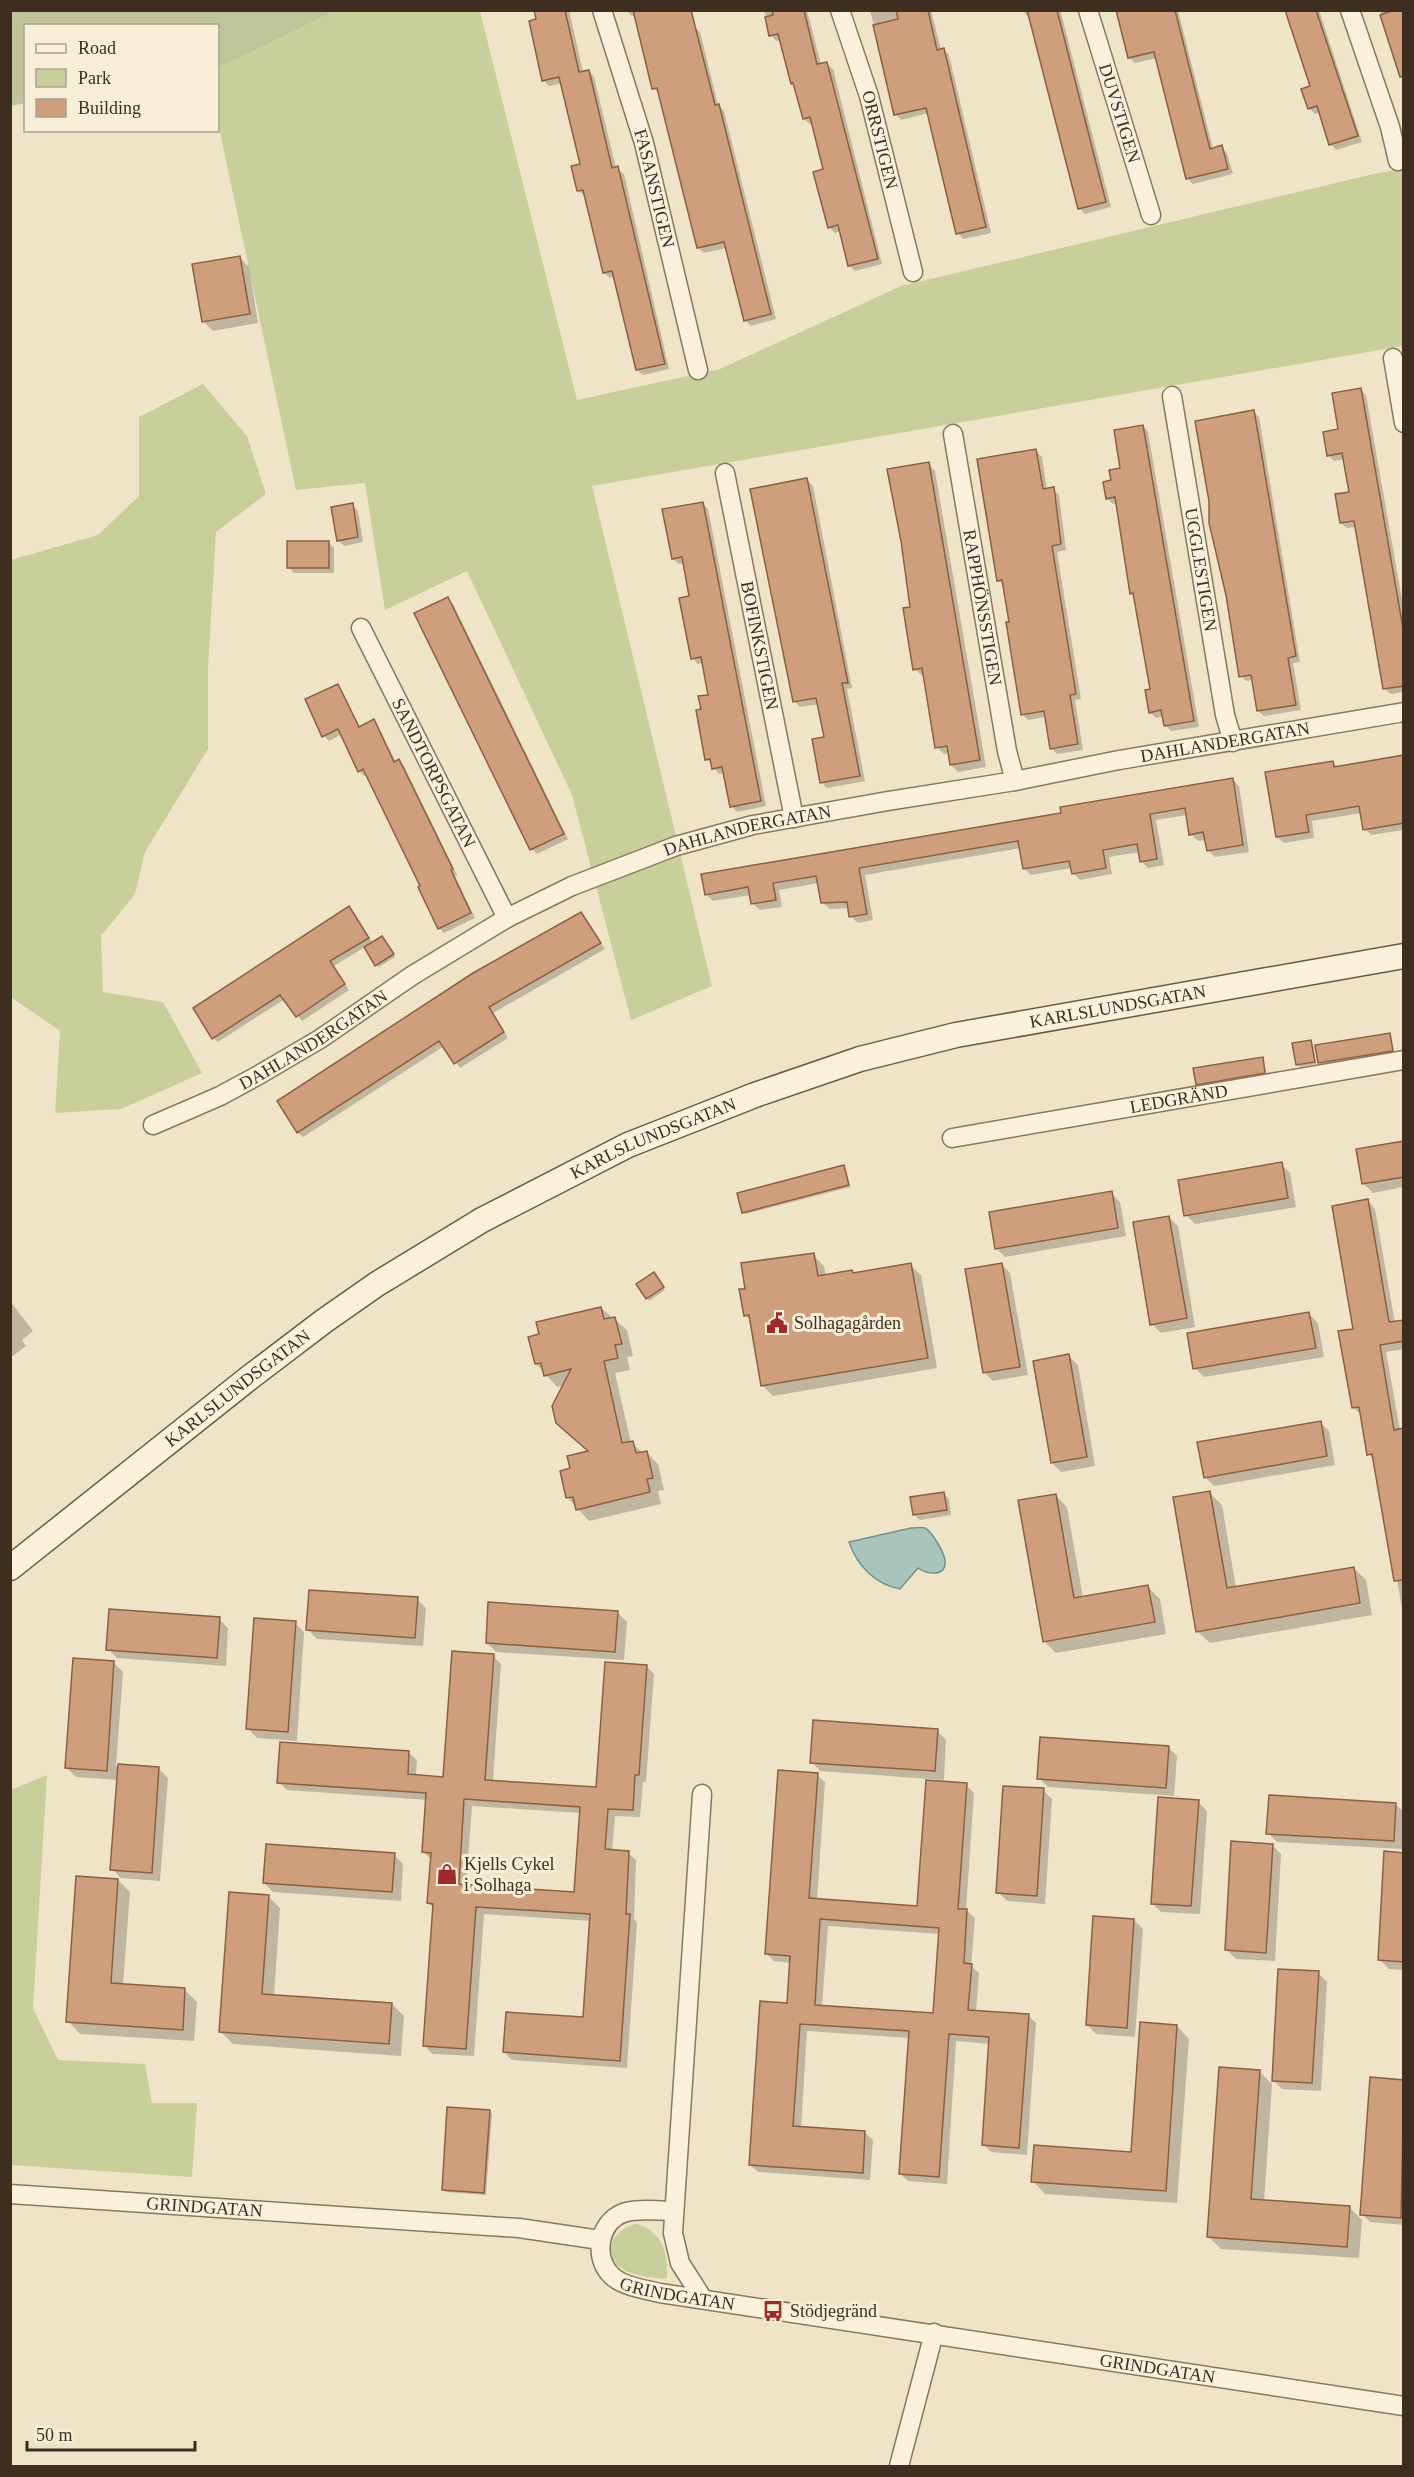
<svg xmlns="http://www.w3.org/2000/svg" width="1414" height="2477" font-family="Georgia,serif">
<rect width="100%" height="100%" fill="#f0e4c8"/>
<g fill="#c9cf9b">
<path d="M335,11H480L577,400L720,369L901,286L1378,173L1403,169V346L592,486L712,986L631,1020L572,795L467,571L385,610L365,483L296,490L218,123V68Z"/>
<path d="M203,384L247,436L266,494L216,532L208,668V749L145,852L135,894L101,936L103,992L163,1002L202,1073L121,1109L55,1113L60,1031L11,997V560L98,535L139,496V417Z"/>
<path d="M47,1775L33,2008L58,2060L145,2064L152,2103H197L192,2177L11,2165V1790Z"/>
<path d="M636,2224C661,2229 669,2254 667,2278L663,2279C650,2277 632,2276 621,2268C599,2254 615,2227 636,2224Z"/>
</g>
<path fill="#bfc49a" d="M11,10H335V11L218,68V26H26L25,103L11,106Z"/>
<path fill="#a9c4bc" stroke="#6f938a" stroke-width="1.5" d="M911,1528C915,1528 921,1527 925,1528C932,1531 944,1553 945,1560C947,1578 927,1574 918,1568L900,1589C874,1584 857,1565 849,1542Z"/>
<g fill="#0003" fill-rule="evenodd">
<path d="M536,10H569L583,72L589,71L594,77L616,168L624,174L669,369L643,375L637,370L615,277L610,278L604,273L586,196L578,191L581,165L562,83L549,86L543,80Z"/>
<path d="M626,10H688L694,27L700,32L718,105L724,111L776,319L751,326L745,320L727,248L704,253L698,248L659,94L654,88L636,15L632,16Z"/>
<path d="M764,10H807L821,65L827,64L833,69L882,264L855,271L850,266L841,231L835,233L829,227L825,170L813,123L810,124L804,119L781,40L776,41L771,35Z"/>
<path d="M870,10H931L941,50H944L949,55L991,233L963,239L958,233L929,113L901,120L896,114Z"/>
<path d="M1022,10H1059L1061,13L1111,207L1085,214L1079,208L1030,19Z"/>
<path d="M1117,10H1178L1213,149L1221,147L1227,153L1233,174L1193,184L1188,179L1157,58L1135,63L1129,57Z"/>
<path d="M1287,10H1319L1362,142L1336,150L1331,144L1320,112L1315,114L1309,108L1312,87Z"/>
<path d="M1380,10H1404L1397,65Z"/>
<path d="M240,258L249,267L258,323L213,331L204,322L194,265Z"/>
<path d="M1360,389L1366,395L1404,611V692L1391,694L1385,689L1357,527L1347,528L1341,523L1351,493L1345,459L1334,461L1328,455Z"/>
<path d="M1253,411L1259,417L1300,662L1293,663L1301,710L1264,716L1258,711L1253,680L1246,681L1241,676Z"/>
<path d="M1143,426L1148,432L1199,727L1171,731L1165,725L1164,716L1156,718L1150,712L1152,690L1136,597L1132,593L1118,503L1113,504L1107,498L1112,481L1122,470Z"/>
<path d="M1036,451L1042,457L1047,490L1053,489L1059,495L1066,550L1057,552L1081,699L1075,700L1083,750L1057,754L1051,748L1046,717L1028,720L1022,714L1011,623L1004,586L999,580Z"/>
<path d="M928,464L935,471L986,767L958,772L951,765L949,753L944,754L937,747L924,675L922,676L915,669L912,608Z"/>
<path d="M807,480L813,486L852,688L847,689L865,781L827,788L822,783L825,738L819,704L800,707L794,701Z"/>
<path d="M702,503L708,509L766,806L737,812L732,806L725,773L719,774L707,759L703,710L710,696L704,663L698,664L692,658L691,597L685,563L679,564L673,559Z"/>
<path d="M352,505L358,511L363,542L344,546L338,540Z"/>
<path d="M328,542L334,548V573H294L289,567Z"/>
<path d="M448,599L453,604L568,839L537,854L532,849Z"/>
<path d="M337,686L342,691L360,727L373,721L378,726L396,762L399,761L404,766L457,875L455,876L475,918L444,933L439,928L422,886L367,774L364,776L359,771L342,734L329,741L324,736Z"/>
<path d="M1332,762L1400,812L1403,830L1371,835L1365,829L1362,813L1312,821L1314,838L1284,843L1277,837Z"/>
<path d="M1232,779L1239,786L1249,852L1215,857L1208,850L1206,840L1198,841L1191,834L1188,815L1156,820L1164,865L1148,868L1141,861L1140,852L1109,857L1112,874L1080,880L1073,873L1072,868L1031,875L1024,868L1021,848L865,875L873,920L858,923L850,916L849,908L830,909L822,902L819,883L779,890L782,907L760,910L752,903L751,895L713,901L706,894L1063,814Z"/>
<path d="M349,908L373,943L385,940L395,957L379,967L365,947L334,966L349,990L302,1021L285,999L218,1042L213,1038Z"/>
<path d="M581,913L605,949L493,1013L508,1038L460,1068L444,1046L303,1137L298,1132Z"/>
<path d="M1389,1035L1394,1053L1322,1065L1319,1063Z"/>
<path d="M1310,1042L1313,1044L1316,1064L1300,1067L1297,1064Z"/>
<path d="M1262,1058L1267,1075L1199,1086L1197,1084Z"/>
<path d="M1404,1142V1187L1373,1193L1364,1184Z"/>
<path d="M1281,1164L1290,1173L1296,1207L1195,1224L1186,1215Z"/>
<path d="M843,1167L850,1187L746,1214L743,1212Z"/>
<path d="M1111,1193L1120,1202L1126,1236L1005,1257L996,1248Z"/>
<path d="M1368,1201L1375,1209L1395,1323L1404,1321V1349L1386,1352L1400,1430H1404V1618L1374,1460L1369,1454L1361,1415L1353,1407L1355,1330Z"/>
<path d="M1168,1217L1178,1226L1195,1327L1161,1333L1152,1324Z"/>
<path d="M813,1255L824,1266L826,1276L852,1271L854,1274L910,1265L921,1275L937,1368L773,1396L762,1385L751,1321L745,1315L747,1290Z"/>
<path d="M1001,1264L1010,1273L1028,1375L993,1381L984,1372Z"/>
<path d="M656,1276L665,1290L649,1301L647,1298Z"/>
<path d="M10,1301L33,1331L22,1340L26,1346L13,1356L10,1353Z"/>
<path d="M601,1308L627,1330L633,1356L627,1357L630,1370L615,1373L631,1443L643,1453L646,1452L658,1464L664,1490L658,1491L661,1504L589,1521L567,1497L572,1470L590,1452L564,1385L557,1387L536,1364Z"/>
<path d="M1309,1314L1318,1323L1324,1357L1204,1377L1195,1368Z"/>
<path d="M1069,1356L1078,1365L1095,1466L1061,1472L1052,1463Z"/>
<path d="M1320,1422L1329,1431L1335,1465L1214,1486L1205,1477Z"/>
<path d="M943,1493L949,1499L951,1515L920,1520L914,1515Z"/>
<path d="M1210,1493L1222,1505L1236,1588L1354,1568L1366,1580L1372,1615L1210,1643L1197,1631Z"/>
<path d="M1055,1495L1067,1507L1083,1598L1148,1587L1160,1599L1166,1634L1056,1653L1044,1641Z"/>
<path d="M417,1599L426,1608L423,1646L317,1639L308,1630Z"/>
<path d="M618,1613L627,1622L624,1660L496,1652L487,1643Z"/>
<path d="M219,1619L228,1628L226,1666L117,1658L108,1649Z"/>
<path d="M295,1623L304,1632L297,1741L257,1738L248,1729Z"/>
<path d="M493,1656L501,1664L493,1782L598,1789L646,1666L654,1674L646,1782H643L640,1817L615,1816L612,1851L628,1853L636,1860L634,1919L637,1923L627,2068L512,2060L504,2052L584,2018L591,1921L484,1914L474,2056L432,2054L425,2046L434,1908L429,1903L432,1860L423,1852L427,1800L287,1790L279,1782L409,1753L417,1760L416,1776L445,1778ZM472,1806L581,1813L575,1893L466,1886Z"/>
<path d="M114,1663L123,1672L116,1766L159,1769L168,1778L160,1881L121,1878L112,1869L118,1780L76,1777L67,1768Z"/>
<path d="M937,1731L946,1740L944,1780L820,1771L812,1762Z"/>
<path d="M1168,1747L1177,1756L1174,1796L1048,1787L1039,1778Z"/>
<path d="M817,1775L825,1782L817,1900L919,1907L966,1785L974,1793L966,1910L975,1918L971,1966L979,1973L976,2012L1028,2015L1036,2023L1027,2155L991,2152L983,2144L990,2044L956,2041L947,2184L908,2181L900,2174L910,2038L807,2031L801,2128L865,2133L873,2140L870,2180L758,2172L750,2165L788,2004L791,1963L774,1961L766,1953ZM828,1926L940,1934L935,2015L822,2007Z"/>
<path d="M1043,1790L1052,1799L1045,1904L1007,1901L998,1892Z"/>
<path d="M1198,1802L1207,1811L1200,1914L1161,1912L1152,1903Z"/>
<path d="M1395,1804L1404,1812L1402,1849L1277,1842L1268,1833Z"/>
<path d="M1272,1845L1281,1854L1275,1961L1236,1959L1227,1950Z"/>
<path d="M1404,1854V1970L1389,1969L1380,1960Z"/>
<path d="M394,1855L403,1864L401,1901L273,1892L264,1883Z"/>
<path d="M118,1880L130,1892L123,1985L185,1990L197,2002L194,2041L80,2034L68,2021Z"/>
<path d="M268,1896L280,1908L274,1996L392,2004L404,2016L401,2056L233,2044L221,2032Z"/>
<path d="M1134,1920L1143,1929L1135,2037L1096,2034L1087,2025Z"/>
<path d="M1318,1973L1327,1982L1321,2091L1282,2089L1273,2080Z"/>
<path d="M1177,2026L1189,2039L1177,2203L1045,2194L1033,2181L1132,2153Z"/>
<path d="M1260,2072L1272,2084L1264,2202L1350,2208L1362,2220L1359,2258L1221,2249L1209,2237Z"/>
<path d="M1404,2081V2225L1370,2222L1362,2214Z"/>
<path d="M490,2111L492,2114L486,2195L446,2192L443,2189Z"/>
</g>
<g fill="#cf9f7d" stroke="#8d5f41" stroke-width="1.5" fill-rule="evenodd">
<path d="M534,10H565L579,72L589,70L612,168L618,166L665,364L636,370L612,271L603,273L583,190L577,191L571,166L580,164L559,77L542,81L529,21L536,19Z"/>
<path d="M633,10H691L715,105L719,104L771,314L744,321L724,242L697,248L657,88L652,89Z"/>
<path d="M772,10H804L817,64L827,62L878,259L848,266L838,225L828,228L813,172L823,169L810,117L803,119L793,83L791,84L778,34L769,36L765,17L773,15Z"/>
<path d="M896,10H928L937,50L944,48L986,227L956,234L926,108L894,115L873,25L898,19Z"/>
<path d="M1027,10H1057L1106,202L1078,209Z"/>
<path d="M1116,10H1175L1210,149L1222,145L1228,169L1186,179L1154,52L1128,58Z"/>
<path d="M1285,10H1316L1358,136L1329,145L1317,106L1308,109L1301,89L1310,86Z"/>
<path d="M1394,10H1404V76L1400,77L1380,15Z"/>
<path d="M240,256L250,314L202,322L192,264Z"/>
<path d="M1361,388L1404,634V686L1383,689L1354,521L1340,523L1335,494L1349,492L1342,453L1327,456L1323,432L1338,429L1332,393Z"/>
<path d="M1254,410L1296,656L1288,658L1296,705L1257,711L1251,675L1239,677L1226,595L1209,523V501L1195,421Z"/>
<path d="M1143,425L1194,721L1164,726L1161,710L1149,713L1145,690L1150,689L1133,593L1130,594L1115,497L1106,499L1103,482L1111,480L1109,470L1120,468L1114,430Z"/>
<path d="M1036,449L1043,489L1054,487L1061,544L1052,546L1076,694L1070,695L1078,744L1050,749L1044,711L1021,715L1006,622H1009L1002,580L997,581L977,459Z"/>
<path d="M929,462L980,760L950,765L947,746L935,748L922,668L913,670L903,608L910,607L901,541L887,469Z"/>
<path d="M807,478L848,683H842L860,776L820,783L812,739L824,737L816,698L793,702L750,489Z"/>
<path d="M703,502L761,801L730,807L722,767L712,769L710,759L705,760L696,710L701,709L698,696L708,695L701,657L691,659L679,598L689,596L682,557L672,559L662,509Z"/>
<path d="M353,503L358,537L337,541L331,507Z"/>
<rect x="287" y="541" width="42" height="27"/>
<path d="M448,597L564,834L530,850L414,613Z"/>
<path d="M338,684L359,727L374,719L394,762L399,759L453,869L451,870L471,913L438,929L418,887L420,886L363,769L358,772L338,729L322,737L305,699Z"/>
<path d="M1404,755V823L1363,830L1359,806L1306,815L1309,832L1276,837L1265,772L1333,761L1334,767Z"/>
<path d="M1233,778L1243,845L1207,851L1203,832L1189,835L1185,808L1150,814L1157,859L1140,862L1137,844L1103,850L1106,868L1072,874L1069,861L1023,869L1018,841L859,868L867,914L849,917L847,902L821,903L816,876L773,883L776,900L751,904L748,887L705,895L701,874L1061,813L1060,807Z"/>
<path d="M349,906L369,938L330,961L345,984L296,1017L280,995L212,1039L193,1008Z"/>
<path d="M581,912L601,943L489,1007L504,1032L454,1064L439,1041L297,1133L277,1101L473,973Z"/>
<path d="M382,936L394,954L375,966L364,947Z"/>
<path d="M1390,1033L1393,1051L1318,1063L1315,1045Z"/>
<path d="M1311,1040L1315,1062L1296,1065L1292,1043Z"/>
<path d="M1263,1057L1265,1073L1196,1085L1193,1068Z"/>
<path d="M1404,1141V1177L1362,1184L1356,1149Z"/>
<path d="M1282,1162L1288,1198L1184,1216L1178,1180Z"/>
<path d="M844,1165L849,1185L742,1213L737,1193Z"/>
<path d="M1112,1191L1118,1228L995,1249L989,1212Z"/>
<path d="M1368,1199L1389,1322L1404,1320V1341L1380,1345L1394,1430L1404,1428V1580L1394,1581L1372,1454L1367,1455L1359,1407L1352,1408L1338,1331L1353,1329L1332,1206Z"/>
<path d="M1169,1216L1187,1318L1150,1325L1133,1222Z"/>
<path d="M814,1253L818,1276L852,1270L853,1273L911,1263L928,1358L761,1386L749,1315L744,1316L739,1289H745L741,1263Z"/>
<path d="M1002,1263L1020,1367L983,1373L965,1269Z"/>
<path d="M654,1272L664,1287L646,1299L636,1284Z"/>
<path d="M601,1307L604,1319L615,1317L622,1344L615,1345L618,1358L604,1361L622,1443L633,1441L636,1453L647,1451L653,1478L647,1479L650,1492L576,1510L573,1497L566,1498L560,1471L570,1468L567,1456L588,1451L556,1423L552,1406L571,1369L544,1376L541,1363L535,1364L528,1337L539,1334L536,1322Z"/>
<path d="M1309,1312L1316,1348L1193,1369L1187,1333Z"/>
<path d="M1069,1354L1087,1457L1051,1463L1033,1361Z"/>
<path d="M1321,1421L1327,1456L1204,1478L1197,1442Z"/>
<path d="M1210,1491L1227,1588L1354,1567L1360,1603L1196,1632L1173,1497Z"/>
<path d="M944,1492L947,1510L913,1515L910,1497Z"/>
<path d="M1056,1494L1074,1598L1148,1585L1155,1622L1043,1642L1018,1500Z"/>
<path d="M309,1590L418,1597L415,1638L306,1630Z"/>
<path d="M488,1602L618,1611L615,1652L486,1643Z"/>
<path d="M109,1609L220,1617L217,1658L106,1650Z"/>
<path d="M254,1618L296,1621L288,1732L246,1729Z"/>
<path d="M452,1651L494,1654L485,1780L596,1787L605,1662L647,1665L639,1775H635L633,1810L608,1809L605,1849L629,1851L626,1914H630L620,2061L503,2052L506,2012L583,2017L590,1914L476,1907L466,2049L423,2046L433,1904L427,1903L431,1853L422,1852L426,1793L277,1783L280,1742L409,1751L408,1774L443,1777ZM464,1799L580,1807L574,1892L459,1884Z"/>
<path d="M73,1658L114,1661L107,1771L65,1768Z"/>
<path d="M813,1720L938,1729L935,1771L810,1763Z"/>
<path d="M1040,1737L1169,1746L1166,1788L1037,1779Z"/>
<path d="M118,1764L159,1767L152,1873L110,1870Z"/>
<path d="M778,1770L818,1773L809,1898L917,1906L926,1780L967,1783L958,1909H967L964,1963L972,1964L968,2010L1029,2014L1019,2148L982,2145L989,2037L949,2034L939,2177L899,2174L909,2031L800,2024L793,2126L865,2131L863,2173L749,2165L760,2001L787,2003L790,1956L765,1954ZM820,1919L939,1928L933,2013L815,2005Z"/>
<path d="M1003,1786L1044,1788L1037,1896L996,1893Z"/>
<path d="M1269,1795L1396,1803L1394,1841L1266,1834Z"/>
<path d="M1158,1797L1199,1800L1191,1906L1151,1904Z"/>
<path d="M1231,1841L1273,1844L1266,1953L1225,1950Z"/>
<path d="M266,1844L395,1853L392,1892L263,1883Z"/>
<path d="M1384,1851L1404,1853V1962L1378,1960Z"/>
<path d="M76,1876L118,1879L111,1983L185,1988L183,2030L66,2022Z"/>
<path d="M229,1892L269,1895L262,1994L392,2003L389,2044L219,2032Z"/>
<path d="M1093,1916L1134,1919L1127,2028L1086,2025Z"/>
<path d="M1278,1969L1319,1971L1312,2083L1272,2081Z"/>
<path d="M1140,2022L1177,2025L1166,2191L1031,2182L1034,2145L1131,2152Z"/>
<path d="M1219,2067L1260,2070L1251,2199L1350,2206L1347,2247L1207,2237Z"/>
<path d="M1370,2077L1404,2080L1401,2218L1360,2215Z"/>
<path d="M447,2107L490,2110L484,2193L442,2190Z"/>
</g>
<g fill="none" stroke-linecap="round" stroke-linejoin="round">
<defs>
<g id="minor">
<path id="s1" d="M602,10L644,143L698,370"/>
<path id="s2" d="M840,10L869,96L913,272"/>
<path id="s3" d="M1088,10L1151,215"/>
<path d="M1350,10L1390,127L1398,161"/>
<path d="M1393,358L1404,423"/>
<path id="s4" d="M1172,396L1225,715L1233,742"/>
<path id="s5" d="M953,434L1007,751L1015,781"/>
<path id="s6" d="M725,473L794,818"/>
<path id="s7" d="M361,628L507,918"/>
<path id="s8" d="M153,1125L220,1096L257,1076L320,1039L413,975L507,918L572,886L676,846L753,825L888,801L1015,781L1119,760L1404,712"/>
<path id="s9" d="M952,1138L1404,1060"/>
<path d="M702,1794L673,2233L680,2263L703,2299"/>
<path id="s10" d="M10,2194L519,2228L600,2240"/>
<path id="s11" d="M674,2211C659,2211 637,2208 623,2213C598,2223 593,2258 612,2276C624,2287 645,2289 660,2293L1404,2406"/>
<path d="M899,2466L934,2333"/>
</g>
<g id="secondary">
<path id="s12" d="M10,1568L249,1378L324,1321L377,1284L482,1220L628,1145L755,1095L860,1059L956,1035L1404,956"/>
</g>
</defs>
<use href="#minor" stroke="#8d765c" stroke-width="21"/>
<use href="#secondary" stroke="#6f573f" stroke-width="27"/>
<use href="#minor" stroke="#faf1dc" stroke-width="18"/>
<use href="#secondary" stroke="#faf1dc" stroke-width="24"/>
</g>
<defs>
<symbol id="civic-bare" viewBox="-9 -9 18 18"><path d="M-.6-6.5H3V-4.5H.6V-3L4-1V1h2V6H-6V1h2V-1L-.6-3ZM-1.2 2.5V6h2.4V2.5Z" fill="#9e2a2b" stroke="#f7eed8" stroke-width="2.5" paint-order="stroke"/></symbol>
<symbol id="shop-bare" viewBox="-9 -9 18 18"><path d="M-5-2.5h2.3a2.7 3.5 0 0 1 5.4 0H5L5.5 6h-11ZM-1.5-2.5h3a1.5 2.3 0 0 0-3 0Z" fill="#9e2a2b" stroke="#f7eed8" stroke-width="2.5" paint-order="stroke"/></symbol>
<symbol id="bus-bare" viewBox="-9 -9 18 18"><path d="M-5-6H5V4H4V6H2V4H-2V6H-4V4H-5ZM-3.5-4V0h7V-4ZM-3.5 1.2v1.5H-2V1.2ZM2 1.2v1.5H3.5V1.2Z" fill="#9e2a2b" stroke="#f7eed8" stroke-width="2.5" paint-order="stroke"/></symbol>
</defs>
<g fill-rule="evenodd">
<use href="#civic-bare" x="762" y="1308" width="30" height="30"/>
<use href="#shop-bare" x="432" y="1859" width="30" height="30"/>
<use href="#bus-bare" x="758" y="2296" width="30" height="30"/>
</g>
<g text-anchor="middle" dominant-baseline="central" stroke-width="6" stroke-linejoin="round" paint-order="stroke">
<g font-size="18" fill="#3d2e20" stroke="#f7eed8">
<text stroke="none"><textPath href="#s3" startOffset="108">DUVSTIGEN</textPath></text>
<text stroke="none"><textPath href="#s2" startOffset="136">ORRSTIGEN</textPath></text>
<text stroke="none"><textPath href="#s1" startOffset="186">FASANSTIGEN</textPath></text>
<text stroke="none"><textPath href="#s4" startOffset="176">UGGLESTIGEN</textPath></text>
<text stroke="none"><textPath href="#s5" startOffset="176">RAPPHÖNSSTIGEN</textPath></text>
<text stroke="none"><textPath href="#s6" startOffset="176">BOFINKSTIGEN</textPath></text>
<text stroke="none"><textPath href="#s8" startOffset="1154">DAHLANDERGATAN</textPath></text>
<text stroke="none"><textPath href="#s7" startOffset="162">SANDTORPSGATAN</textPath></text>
<text stroke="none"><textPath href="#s8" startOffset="668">DAHLANDERGATAN</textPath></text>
<text stroke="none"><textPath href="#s12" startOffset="1262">KARLSLUNDSGATAN</textPath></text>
<text stroke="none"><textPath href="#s8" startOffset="182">DAHLANDERGATAN</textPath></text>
<text stroke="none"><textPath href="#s9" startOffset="230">LEDGRÄND</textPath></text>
<text stroke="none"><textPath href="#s12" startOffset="777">KARLSLUNDSGATAN</textPath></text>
<text stroke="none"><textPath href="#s12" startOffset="290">KARLSLUNDSGATAN</textPath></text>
<text stroke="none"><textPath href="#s10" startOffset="195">GRINDGATAN</textPath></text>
<text stroke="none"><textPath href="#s11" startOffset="195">GRINDGATAN</textPath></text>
<text stroke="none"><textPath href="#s11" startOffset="681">GRINDGATAN</textPath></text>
</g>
<g font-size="18" fill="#3d2e20" stroke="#f7eed8" text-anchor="start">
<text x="794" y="1323">Solhagagården</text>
<text x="464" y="1864">Kjells Cykel<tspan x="464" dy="21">i Solhaga</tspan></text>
<text x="790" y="2311">Stödjegränd</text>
</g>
</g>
<rect width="1414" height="2477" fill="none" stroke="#3d2e20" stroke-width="24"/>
<rect x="24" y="24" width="195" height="108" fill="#f7eed8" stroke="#ada18e" stroke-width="1.5"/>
<rect x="36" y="44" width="30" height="9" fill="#faf1dc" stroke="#ada18e" stroke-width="1.5"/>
<text x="78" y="54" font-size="18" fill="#3d2e20">Road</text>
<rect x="36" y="69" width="30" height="18" fill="#c9cf9b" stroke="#ada18e" stroke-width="1.5"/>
<text x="78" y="84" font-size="18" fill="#3d2e20">Park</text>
<rect x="36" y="99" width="30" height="18" fill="#cf9f7d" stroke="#ada18e" stroke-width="1.5"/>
<text x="78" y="114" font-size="18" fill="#3d2e20">Building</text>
<path d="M27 2441v9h168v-9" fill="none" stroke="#3d2e20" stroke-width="3"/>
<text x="36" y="2441" font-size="18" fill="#3d2e20" stroke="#f7eed8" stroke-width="4.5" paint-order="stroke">50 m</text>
</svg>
